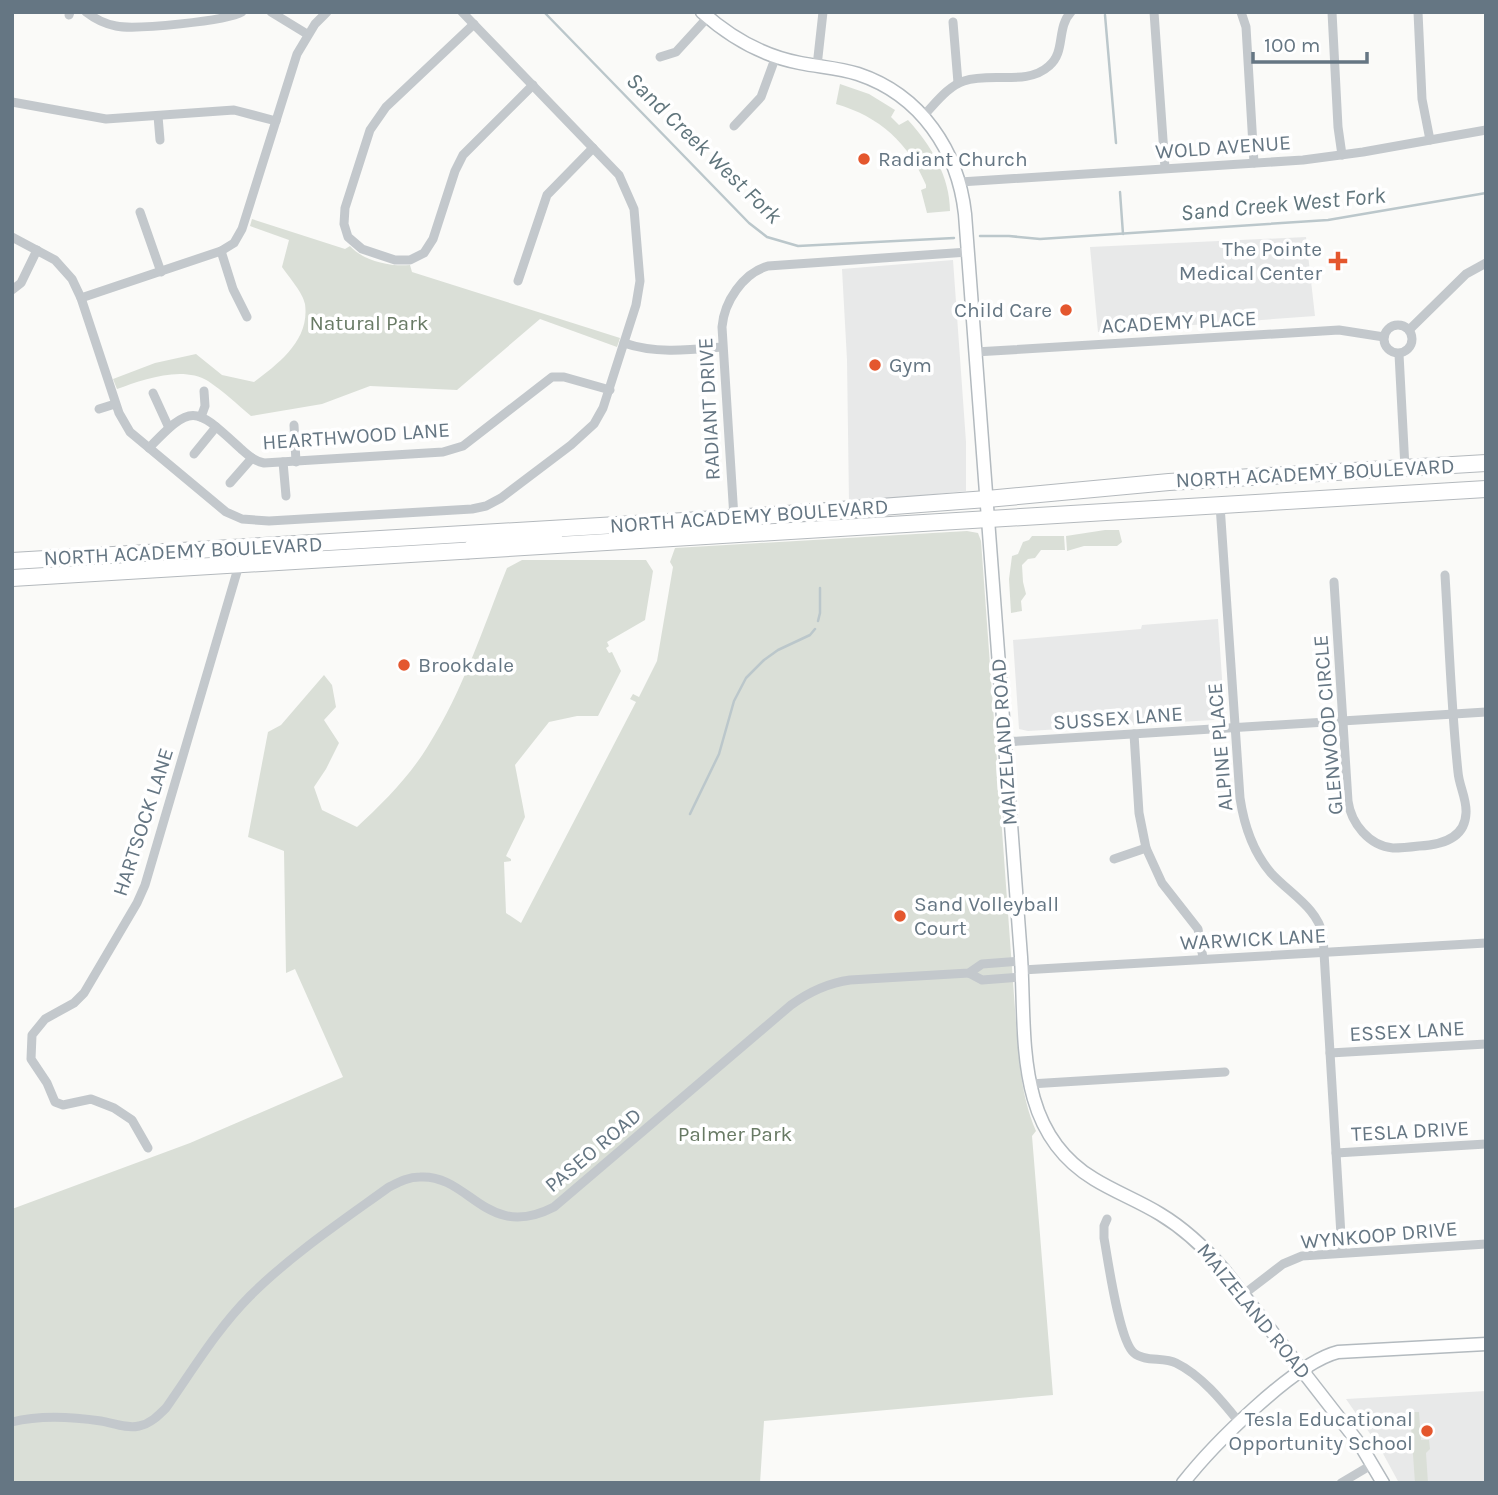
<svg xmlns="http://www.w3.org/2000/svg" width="1498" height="1495" font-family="Karla,sans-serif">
<rect width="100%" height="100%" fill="#fafaf8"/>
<g fill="#e8e9e9">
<path d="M1306,237L1315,316L1098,332L1090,247Z"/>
<path d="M953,260L966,442V491L849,503L847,360L842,269Z"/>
<path d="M1218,619L1224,708L1222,717L1213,720L1028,731L1019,729L1013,640L1141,629L1142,625Z"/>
<path d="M1486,1391V1483H1399L1380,1448L1346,1399Z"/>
</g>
<g fill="#dadfd7">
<path d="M840,84L869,94L895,110L891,117L899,125L908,120C931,145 950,177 950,211L927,213L921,190L926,188V185C908,142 880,117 836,104Z"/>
<path d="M252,219L345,249L350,246C363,261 391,267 410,265L412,272L620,338L617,347L540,319L457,390L370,386L322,404L251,416C237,404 223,391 208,381C182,365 142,380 117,389L113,379L155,363L196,354L222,375L254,382C279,363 310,340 305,304C303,293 289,277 282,267L289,240L250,226Z"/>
<path d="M1105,530H1119L1122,542L1117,546H1084L1067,551L1066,536Z"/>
<path d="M967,531L978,533L981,541L1016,1023C1019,1060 1021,1096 1036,1131L1032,1136L1053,1395L764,1421L760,1483H12V1209L190,1143L343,1077L295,969L286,973L284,851L248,837L268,732L281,725L324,675L332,685L336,707L324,720L339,743L326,769L314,787L322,810L357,827C383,803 409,777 428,746C463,691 483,628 507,568L522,560H646L653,571L645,620L607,642L609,646L606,648L609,653L612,652L621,671L598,716H577L549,722L515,765L525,817L506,856L511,859V861L504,862L506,913L521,923L636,702L630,699L633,694L639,697L657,661L673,567L670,562L675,548Z"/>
<path d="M1032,536H1064L1065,550H1041L1035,558L1028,559L1022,565L1023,582L1026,594L1021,601L1022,611L1011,613L1009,579L1012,556L1018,554L1023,542L1029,540Z"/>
<path d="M1410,1412H1419L1421,1440H1429L1430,1449L1426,1453L1428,1483H1415Z"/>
</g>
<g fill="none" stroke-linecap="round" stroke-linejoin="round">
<g stroke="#bbc7cb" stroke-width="2.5">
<path d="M544,12L749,223L767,237L798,246L954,238"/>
<path d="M1105,15L1116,143"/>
<path d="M1120,192L1123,234"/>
<path d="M980,236H1009L1040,239L1328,220L1486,193"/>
<path d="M818,621L820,613V588"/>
<path d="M690,814L719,754L734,701L746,678L764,660L778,650L810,635L815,629"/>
</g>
<defs>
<g id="secondary">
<path d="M702,12C730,37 763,56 800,63C820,67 839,68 858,74C921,95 958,151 965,214L1021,957C1026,1037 1014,1131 1094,1179C1115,1192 1139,1201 1160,1214C1185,1229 1205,1248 1224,1270L1361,1446L1383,1483"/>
<path d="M1183,1483C1212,1446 1294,1363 1338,1352L1486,1344"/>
</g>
<g id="primary">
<path d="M663,538L666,533L674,530L751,523"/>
<path d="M468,551L476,541C496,540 540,543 556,533"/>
</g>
<g id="highway">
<path d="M12,561L734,518L987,499L1169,482L1486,463"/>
<path d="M12,578L1486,489"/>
</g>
</defs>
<use href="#secondary" stroke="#b3babf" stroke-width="15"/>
<use href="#primary" stroke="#b5babe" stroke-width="17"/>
<use href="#highway" stroke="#b4b9bd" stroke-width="18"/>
<g stroke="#c3c8cc" stroke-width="9">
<path d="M86,12C95,19 105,24 116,26C135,30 227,21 242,12"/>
<path d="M271,12L307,34"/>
<path d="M1154,12L1165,168"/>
<path d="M1241,12L1246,27L1254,163"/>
<path d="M1332,12L1338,127L1342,155"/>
<path d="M1418,12L1422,99L1430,140"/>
<path d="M69,15L70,12"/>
<path d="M953,22L958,83"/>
<path d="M474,24L386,107L370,130L345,208L344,224L348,237L362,249L395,260H410L424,253L433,239L455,171L463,155L533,85"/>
<path d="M660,57L676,52L708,17"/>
<path d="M817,66L823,12"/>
<path d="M12,102L106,119L234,110L276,121"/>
<path d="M158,116L160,140"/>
<path d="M923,116C935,104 948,86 964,81C991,72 1027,86 1049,66C1066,52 1056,28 1071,12"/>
<path d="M734,126L761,97L776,56"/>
<path d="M960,182L1303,160L1363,152L1486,130"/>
<path d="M140,212L161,272"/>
<path d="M12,237L55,260L72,279L81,298L119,413L130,432L226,512L242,519L269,521L472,509L486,506L501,498L571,445L594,424L603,408L636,305L640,281L634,209L619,175L462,12"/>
<path d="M221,251L233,289L247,317"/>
<path d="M518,281L547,195L593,148"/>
<path d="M12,290L21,283L37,250"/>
<path d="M81,298L221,251L234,243L242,229L297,54L315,24L327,12"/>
<circle cx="1398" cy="339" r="14"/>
<path d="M1409,330L1466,274L1486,263"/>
<path d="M624,343C656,354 689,350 722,347"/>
<path d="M975,352L1339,330L1384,337"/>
<path d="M1399,354L1405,468"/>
<path d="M153,393L169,428"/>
<path d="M99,409L115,404"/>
<path d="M201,417L205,406L204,391"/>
<path d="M294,425L296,462"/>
<path d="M149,448C193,402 195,407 241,449C248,455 254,461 264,463L443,452L463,446L552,377H564L610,390"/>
<path d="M194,454L216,427"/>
<path d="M283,462L286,496"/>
<path d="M230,483L252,458"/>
<path d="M1220,505L1240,798C1244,825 1253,852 1271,873C1289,893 1318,908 1323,936L1342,1252"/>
<path d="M734,518L722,327C724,302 743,273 768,266L968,252"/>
<path d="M1334,582L1348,801C1351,823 1369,846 1393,848C1401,848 1411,847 1419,846C1440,845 1465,839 1466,813C1467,799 1459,786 1458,772C1451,706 1449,640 1445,575"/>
<path d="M1134,734L1139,813L1146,848L1162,883L1198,929L1203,958"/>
<path d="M1004,742L1486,712"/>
<path d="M1114,859L1146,848"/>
<path d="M1022,970L1486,943"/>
<path d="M969,973L982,980L1022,977"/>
<path d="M1330,1053L1486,1044"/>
<path d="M1030,1084L1225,1072"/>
<path d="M148,1148L132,1120L114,1108L91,1099L63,1105L55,1102L47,1083L31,1059L32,1035L45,1019L74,1003L84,993L137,903L145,885L239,565"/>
<path d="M1336,1153L1486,1144"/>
<path d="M1107,1219L1104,1226V1238C1108,1260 1119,1341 1134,1353C1144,1362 1164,1357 1176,1363C1201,1375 1222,1401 1239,1422"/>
<path d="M1244,1294L1283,1264L1302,1256L1486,1244"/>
<path d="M12,1422C39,1415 74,1417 101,1421C113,1423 126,1429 139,1426C150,1424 158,1416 166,1408C192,1371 217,1329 250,1296C291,1255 342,1221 389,1187C399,1182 408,1177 420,1177C470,1174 486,1242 554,1207L791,1005C809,992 828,983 850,980L969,973L982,964L1021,961"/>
<path d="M1341,1483L1373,1464"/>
</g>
<use href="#secondary" stroke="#fff" stroke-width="12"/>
<use href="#primary" stroke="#fff" stroke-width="14"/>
<use href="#highway" stroke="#fff" stroke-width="16"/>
</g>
<g fill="#e4572e" stroke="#fff" stroke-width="2.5">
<circle cx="864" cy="159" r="7"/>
<path d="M1334.5 250.5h7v7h7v7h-7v7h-7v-7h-7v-7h7z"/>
<circle cx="1066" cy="310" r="7"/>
<circle cx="875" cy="365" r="7"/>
<circle cx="404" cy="665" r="7"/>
<circle cx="900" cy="916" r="7"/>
<circle cx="1427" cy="1431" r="7"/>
</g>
<g text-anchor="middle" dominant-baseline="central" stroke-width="7" stroke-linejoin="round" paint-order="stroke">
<g font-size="21" fill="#657683" stroke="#fff">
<text transform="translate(1223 147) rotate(-4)">WOLD AVENUE</text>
<text transform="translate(1179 322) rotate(-3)">ACADEMY PLACE</text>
<text transform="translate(709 409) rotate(-93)">RADIANT DRIVE</text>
<text transform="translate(356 436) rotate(-4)">HEARTHWOOD LANE</text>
<text transform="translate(1315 473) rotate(-3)">NORTH ACADEMY BOULEVARD</text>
<text transform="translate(749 516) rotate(-4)">NORTH ACADEMY BOULEVARD</text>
<text transform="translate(183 551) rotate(-3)">NORTH ACADEMY BOULEVARD</text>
<text transform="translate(1118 718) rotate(-4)">SUSSEX LANE</text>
<text transform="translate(1328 725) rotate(-95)">GLENWOOD CIRCLE</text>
<text transform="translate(1004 742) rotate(-94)">MAIZELAND ROAD</text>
<text transform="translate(1220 747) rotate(-95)">ALPINE PLACE</text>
<text transform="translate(143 822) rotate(-72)">HARTSOCK LANE</text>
<text transform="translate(1253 939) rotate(-3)">WARWICK LANE</text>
<text transform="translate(1407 1031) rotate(-3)">ESSEX LANE</text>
<text transform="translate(1410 1131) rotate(-3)">TESLA DRIVE</text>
<text transform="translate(593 1150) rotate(-40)">PASEO ROAD</text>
<text transform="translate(1379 1235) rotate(-5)">WYNKOOP DRIVE</text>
<text transform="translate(1254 1311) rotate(51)">MAIZELAND ROAD</text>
</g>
<g font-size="21" fill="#657683" stroke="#fff" text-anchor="start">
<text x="878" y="159">Radiant Church</text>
<text x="1322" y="249" text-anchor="end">The Pointe<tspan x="1322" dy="24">Medical Center</tspan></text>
<text x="1052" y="310" text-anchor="end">Child Care</text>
<text x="889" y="365">Gym</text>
<text x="418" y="665">Brookdale</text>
<text x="914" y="904">Sand Volleyball<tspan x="914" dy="24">Court</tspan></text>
<text x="1413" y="1419" text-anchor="end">Tesla Educational<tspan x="1413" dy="24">Opportunity School</tspan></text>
</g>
<g font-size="21" fill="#687a64" stroke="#fff">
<text x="369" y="323">Natural Park</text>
<text x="735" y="1134">Palmer Park</text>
</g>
<g font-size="23" font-style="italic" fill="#60757c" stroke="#fff">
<text transform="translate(704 148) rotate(44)">Sand Creek West Fork</text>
<text transform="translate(1283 204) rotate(-5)">Sand Creek West Fork</text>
</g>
</g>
<rect width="1498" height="1495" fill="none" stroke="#657683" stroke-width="28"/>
<path d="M1253 52v10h114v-10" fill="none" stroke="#657683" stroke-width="3.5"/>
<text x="1264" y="52" font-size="21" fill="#657683" stroke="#ffffff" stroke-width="5" paint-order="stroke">100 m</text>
</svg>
